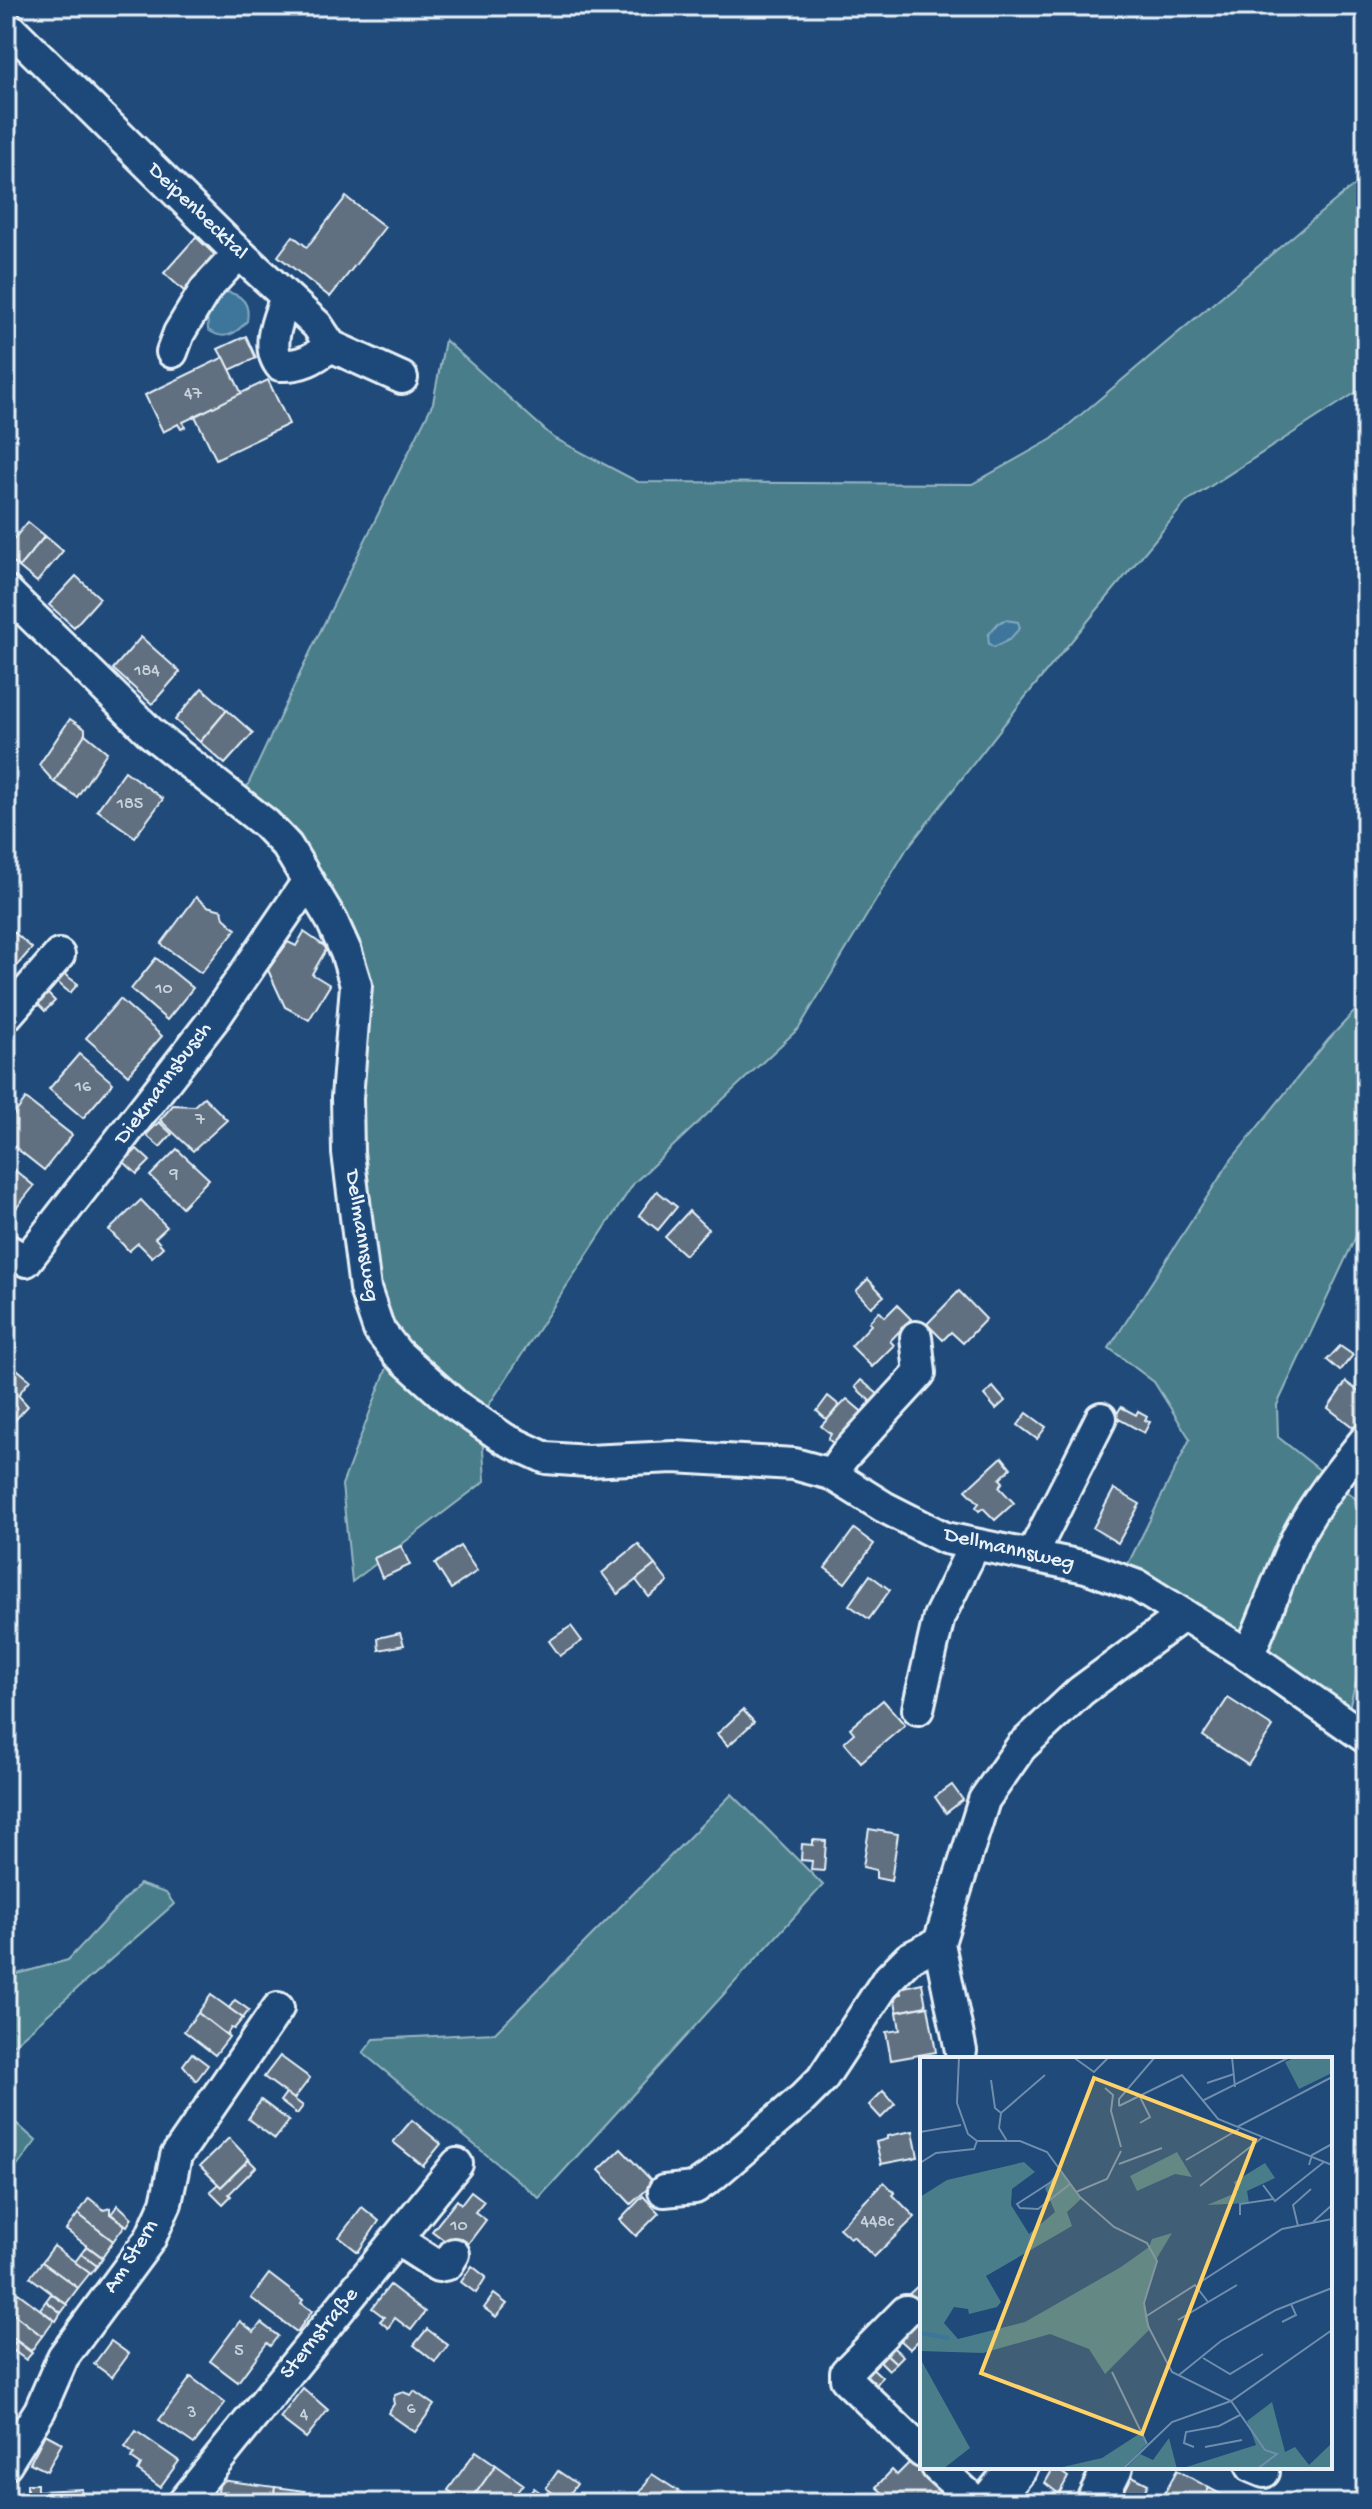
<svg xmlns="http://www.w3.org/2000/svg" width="1372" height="2509" font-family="'Gochi Hand',sans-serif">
<rect width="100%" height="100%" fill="#1f4a7a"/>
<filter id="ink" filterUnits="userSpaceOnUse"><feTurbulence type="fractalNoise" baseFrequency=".0125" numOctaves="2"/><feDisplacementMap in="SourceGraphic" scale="16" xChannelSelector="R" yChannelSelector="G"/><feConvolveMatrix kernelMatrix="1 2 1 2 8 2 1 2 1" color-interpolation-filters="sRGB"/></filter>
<g filter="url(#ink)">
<g fill="#497d8a" stroke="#98b7c1" stroke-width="2">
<path d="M1366,178V386L1186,502L1027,695L906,850L799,1028L634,1183L481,1417L485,1481L352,1582L342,1485L391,1357L370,1284L349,950L239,804L312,648L433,403L445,340L554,438L638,482L972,484L1052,439L1343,194Z"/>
<path d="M1366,999V1215L1277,1405L1278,1437L1366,1507V1644L1346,1719L1123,1574L1190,1439L1154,1382L1109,1348L1231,1160L1328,1040Z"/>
<path d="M732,1794L823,1885L539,2198L363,2053L374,2039L495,2033Z"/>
<path d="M139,1884L166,1893L174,1904L6,2051V1977L68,1960Z"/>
<path d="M6,2114L36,2141L6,2181Z"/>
</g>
<g fill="#3e769a" stroke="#82a7c0" stroke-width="2">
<path d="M227,292C243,295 250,305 247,321C235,335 224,341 208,330L207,309L220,294Z"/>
<path d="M1005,620L1018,622L1020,628L1009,640L994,647L989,644L988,635L998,623Z"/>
</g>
<g fill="#607080" stroke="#e8f1f8" stroke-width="2">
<path d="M346,197L385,227L330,297L278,256L293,236L307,247Z"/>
<path d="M196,237L216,256L184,291L164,273Z"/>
<path d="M246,336L256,358L230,370L218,349Z"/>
<path d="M224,357L242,394L183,422L185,427L181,429L178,424L163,432L145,395Z"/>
<path d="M268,380L289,424L216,459L195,416Z"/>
<path d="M28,522L45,536L19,567L6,556V548Z"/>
<path d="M45,536L63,551L37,582L19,567Z"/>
<path d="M76,576L100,598L74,627L49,605Z"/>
<path d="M141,637L180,672L152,704L113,669Z"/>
<path d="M202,688L227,710L200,742L175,720Z"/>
<path d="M227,710L253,733L225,764L200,742Z"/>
<path d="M70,719L85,729V734L54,782L39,765Z"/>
<path d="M85,734L107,752L77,797L54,782Z"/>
<path d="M125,771L163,799L135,837L97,810Z"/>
<path d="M196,897L207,906L222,910L224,918L236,929L201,973L161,944Z"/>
<path d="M6,925L32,948L8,976L6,975Z"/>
<path d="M304,932L327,948L312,974L330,985L309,1020L285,1007L268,970L288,942L296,946Z"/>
<path d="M156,958L193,988L167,1020L131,989Z"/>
<path d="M64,974L78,984L70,993L57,982Z"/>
<path d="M47,993L55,1001L45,1011L37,1003Z"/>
<path d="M120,999L162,1036L128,1075L86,1038Z"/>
<path d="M79,1054L113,1083L83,1118L49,1089Z"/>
<path d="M204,1097L227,1120L193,1151L160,1120L173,1105L194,1106Z"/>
<path d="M26,1099L72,1135L44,1170L6,1140V1125Z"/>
<path d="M159,1122L172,1134L160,1147L146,1135Z"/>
<path d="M137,1149L150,1161L137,1174L124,1162Z"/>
<path d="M177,1149L209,1179L182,1207L150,1176Z"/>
<path d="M6,1163L34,1186L6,1221Z"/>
<path d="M657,1191L677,1207L658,1230L639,1215Z"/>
<path d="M141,1200L167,1227L155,1238L163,1247L152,1257L138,1243L129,1251L109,1230Z"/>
<path d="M689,1211L708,1229L685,1255L665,1237Z"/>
<path d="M868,1279L884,1296L871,1307L856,1291Z"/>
<path d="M959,1291L986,1319L963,1343L951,1332L943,1340L927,1324Z"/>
<path d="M897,1305L911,1319L890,1341L894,1345L872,1367L851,1346L871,1325L869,1322L879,1311L885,1317Z"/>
<path d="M1340,1346L1353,1355L1340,1371L1327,1360Z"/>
<path d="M6,1360L30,1380L18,1395L28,1406L6,1430Z"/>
<path d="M861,1380L879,1395L872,1403L855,1387Z"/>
<path d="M1346,1382L1366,1397V1429L1362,1434L1328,1408Z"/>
<path d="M993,1387L1005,1401L996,1409L984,1395Z"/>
<path d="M828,1396L839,1405L827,1420L817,1411Z"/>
<path d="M847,1399L867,1416L845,1444L837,1438L833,1443L828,1439L831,1434L821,1426Z"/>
<path d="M1121,1407L1136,1415L1138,1411L1147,1416L1145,1420L1150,1422L1144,1433L1115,1417Z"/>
<path d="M1027,1413L1046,1427L1037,1439L1018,1425Z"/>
<path d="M1002,1457L1011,1468L1000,1479L1003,1482L999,1487L1014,1503L995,1520L983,1508L979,1511L976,1507L979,1503L966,1490Z"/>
<path d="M1114,1489L1140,1504L1118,1543L1093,1528Z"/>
<path d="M854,1529L874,1544L845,1583L825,1568Z"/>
<path d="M638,1544L655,1565L618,1594L602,1573Z"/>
<path d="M401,1546L410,1565L382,1578L374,1558Z"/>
<path d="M460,1546L477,1571L451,1589L435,1564Z"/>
<path d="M655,1565L668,1582L649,1597L636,1580Z"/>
<path d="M870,1575L890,1590L869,1619L849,1605Z"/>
<path d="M571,1626L582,1641L560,1656L549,1641Z"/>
<path d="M400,1633L404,1645L379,1650L378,1638Z"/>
<path d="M1228,1698L1273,1727L1248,1765L1203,1736Z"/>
<path d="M883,1700L905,1725L861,1762L844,1742L854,1733L850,1728Z"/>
<path d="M743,1710L754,1722L728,1746L717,1734Z"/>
<path d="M952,1785L963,1800L946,1813L935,1797Z"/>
<path d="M869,1829L898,1834L891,1881L876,1878V1870L863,1867Z"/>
<path d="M813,1840L826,1841L824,1871L811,1870L812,1861L801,1860L802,1844L813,1845Z"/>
<path d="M922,1983L926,2006L897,2012L894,1995L901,1994L900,1988Z"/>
<path d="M211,1995L243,2018L234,2029L231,2028L227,2034L229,2037L198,2013Z"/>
<path d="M235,2000L249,2010L243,2018L229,2008Z"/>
<path d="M928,2006L936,2052L891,2060L886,2032L900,2030L897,2012Z"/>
<path d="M198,2013L229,2037L215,2055L184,2031Z"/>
<path d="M192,2053L208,2065L196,2081L183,2065Z"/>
<path d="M280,2056L310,2078L294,2099L264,2077Z"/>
<path d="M883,2091L895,2104L881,2118L869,2105Z"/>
<path d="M286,2093L303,2106L297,2114L280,2101Z"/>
<path d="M261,2100L289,2121L275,2139L248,2119Z"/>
<path d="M412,2120L441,2144L423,2166L393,2142Z"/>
<path d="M913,2131L918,2157L881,2164L876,2142L887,2139V2136Z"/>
<path d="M229,2138L249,2159L221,2187L200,2166Z"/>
<path d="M621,2149L654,2183L631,2204L599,2170Z"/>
<path d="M249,2160L256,2167L229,2194L231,2196L223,2204L210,2191L218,2184L221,2187Z"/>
<path d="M884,2182L895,2193L893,2195L915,2217L874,2257L853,2236L850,2238L839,2228Z"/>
<path d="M471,2191L484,2201L475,2212L486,2220L461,2253L432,2231L457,2200L461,2204Z"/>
<path d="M643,2196L659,2213L636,2236L620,2220Z"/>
<path d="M89,2198L104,2210L110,2208V2214L125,2225L113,2241L78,2214Z"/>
<path d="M118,2205L132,2218L127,2226L111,2214Z"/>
<path d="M362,2207L379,2221L358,2252L339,2237Z"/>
<path d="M78,2214L113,2241L102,2257L66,2230Z"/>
<path d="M54,2246L90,2273L78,2288L42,2262Z"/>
<path d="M87,2246L103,2258L97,2266L81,2254Z"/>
<path d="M81,2254L97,2266L91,2274L75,2262Z"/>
<path d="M42,2262L78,2288L66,2304L30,2277Z"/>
<path d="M472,2266L486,2277L476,2293L461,2282Z"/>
<path d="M269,2274L303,2300L301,2303L312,2311L297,2332L251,2298Z"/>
<path d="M922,2282V2304L919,2306L908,2295Z"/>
<path d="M390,2285L425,2312L411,2330L395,2318L388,2328L380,2321L384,2317L372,2308Z"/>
<path d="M18,2293L54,2320L42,2336L7,2309Z"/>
<path d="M51,2294L67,2305L61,2313L46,2301Z"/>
<path d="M494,2294L507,2304L496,2317L484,2308Z"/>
<path d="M46,2301L61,2313L56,2321L40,2309Z"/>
<path d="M7,2309L42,2336L31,2351L6,2333Z"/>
<path d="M915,2317L922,2323V2337L910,2349L896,2336Z"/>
<path d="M240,2321L254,2332L261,2323L278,2336L270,2346L267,2343L238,2382L210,2361Z"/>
<path d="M427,2329L448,2345L435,2362L414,2345Z"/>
<path d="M16,2341L32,2353L26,2360L10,2348Z"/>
<path d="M111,2341L129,2354L112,2377L94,2364Z"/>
<path d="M889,2344L903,2356L896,2363L883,2351Z"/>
<path d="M883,2351L896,2363L889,2370L876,2357Z"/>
<path d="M868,2364L882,2377L870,2394L854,2379Z"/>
<path d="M191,2377L225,2403L194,2444L159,2420Z"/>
<path d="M303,2388L328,2410L306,2438L280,2418Z"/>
<path d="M414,2391L434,2405L415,2432L388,2413L394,2404L393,2399L395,2395L403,2392L411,2395Z"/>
<path d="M136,2431L179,2461L160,2487L138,2471L141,2465L131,2458L134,2454L125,2447Z"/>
<path d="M45,2434L62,2443L47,2471L30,2463Z"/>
<path d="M476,2451L496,2465L469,2503H466L448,2490Z"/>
<path d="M912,2460L938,2484L958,2492L951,2500L946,2495L938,2503H894L876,2487L892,2470L897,2475Z"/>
<path d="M496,2465L523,2484L509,2503H469Z"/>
<path d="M1054,2467L1068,2477L1059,2494L1045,2483Z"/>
<path d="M1177,2470L1209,2488L1201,2503H1159Z"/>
<path d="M558,2471L577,2484L563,2503H523L534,2488L549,2499L553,2493L546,2488Z"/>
<path d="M652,2474L689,2498L686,2503H632Z"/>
<path d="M1132,2476L1148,2484L1139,2503L1122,2496Z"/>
<path d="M220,2480L275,2487L273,2503H216Z"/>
<path d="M27,2484H37V2491L82,2489L83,2503H21V2492H27Z"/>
<path d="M275,2487L305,2491L304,2503H273Z"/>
<path d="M1209,2488L1237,2503H1201Z"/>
<path d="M330,2496L369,2502V2503H329Z"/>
</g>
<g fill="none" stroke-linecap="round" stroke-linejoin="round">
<defs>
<g id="minor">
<path d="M6,24L227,242L317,325L331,346L402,378"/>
<path d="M286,297C279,318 265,345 280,365C302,366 313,359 331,346"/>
<path d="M172,352L179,333L205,290L239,253"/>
<path d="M6,591L151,733L266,824L287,846L332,921L346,952L356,985L347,1098L348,1153L365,1289L379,1330L397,1353L454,1404L505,1439L546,1458L587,1461L674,1457L794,1464L831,1474L884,1507L945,1538L1086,1567L1138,1586L1248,1655L1366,1738"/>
<path d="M6,1016L59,955"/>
<path d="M6,1249L26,1261L216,1016L308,881"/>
<path d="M831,1474L844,1456L920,1373L916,1337"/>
<path d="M1032,1555L1101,1418"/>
<path d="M1248,1655C1267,1616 1279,1574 1298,1535C1316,1501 1342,1469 1366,1439"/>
<path d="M918,1709L939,1617L974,1546"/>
<path d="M961,2051L939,1943L984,1800L1021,1747L1081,1691L1184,1615"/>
<path d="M664,2191L695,2188L712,2176L802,2099L822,2079L887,1980L909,1958L939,1943"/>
<path d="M396,2239L438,2266L448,2264L454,2254"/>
<path d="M906,2311L846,2372V2379L922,2452"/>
<path d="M6,2464L40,2410L63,2357L150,2239L166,2203L176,2156L278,2008"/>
<path d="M937,2467L977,2503"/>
<path d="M1252,2467L1264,2472"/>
<path d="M183,2503L457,2164"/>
</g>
<g id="major">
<path d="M989,2503L1018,2467"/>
<path d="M1095,2503L1113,2467"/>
</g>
</defs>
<use href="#minor" stroke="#e8f1f8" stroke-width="36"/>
<use href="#major" stroke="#e8f1f8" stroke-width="44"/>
<use href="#minor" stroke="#1f4a7a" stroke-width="30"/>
<use href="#major" stroke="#1f4a7a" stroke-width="38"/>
</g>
</g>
<g text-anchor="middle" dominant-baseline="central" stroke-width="6" stroke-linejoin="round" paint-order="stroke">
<g font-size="18" fill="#c6d1da">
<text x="193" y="394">47</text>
<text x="147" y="671">184</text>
<text x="130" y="804">185</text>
<text x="164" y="989">10</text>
<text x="83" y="1087">16</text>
<text x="200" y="1120">7</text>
<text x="174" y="1174">9</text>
<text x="877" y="2222">448c</text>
<text x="459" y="2226">10</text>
<text x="239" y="2351">5</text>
<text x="411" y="2409">6</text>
<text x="192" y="2413">3</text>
<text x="304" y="2415">4</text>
</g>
<g font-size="22" fill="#e8f1f8" stroke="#1f4a7a">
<text transform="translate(197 212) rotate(44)">Deipenbecktal</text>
<text transform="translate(164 1084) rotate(-53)">Diekmannsbusch</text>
<text transform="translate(361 1236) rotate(81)">Dellmannsweg</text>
<text transform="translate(1009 1550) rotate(13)">Dellmannsweg</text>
<text transform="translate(132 2257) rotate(-57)">Am Stern</text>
<text transform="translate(320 2334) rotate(-51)">Sternstraße</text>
</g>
</g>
<g transform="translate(920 2057)">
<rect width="412" height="412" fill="#1f4a7a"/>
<path d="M376,0H410L412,16L379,32L365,5ZM257,95L272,120L255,117L217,134L210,119ZM104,105L115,115L92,132L91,148L109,177L135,155L125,131L141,115L161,142L147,155L152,169L66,219L81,245L77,250L49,257L48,252L34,250L24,266L38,282L105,265L201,210L229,190L232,182L252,176L237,201L224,246L230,272L185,317L169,292L130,277L63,296L0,294V140L27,123ZM345,106L355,121L327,134L329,146L287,148L318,135L314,125ZM0,301L50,391L23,412H0ZM352,345L365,395L375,390L389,408L412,386V412H260L336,388L327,364ZM222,375L227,387L202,412H134L182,401ZM249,381L257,412H205L220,397L233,403Z" fill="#497d8a"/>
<path fill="none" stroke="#3e769a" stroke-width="4" d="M0,276L29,281"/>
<path fill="none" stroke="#6f8dac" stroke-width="2" d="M39,0L37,46L48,77L57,84H100L127,95L160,140L194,170L227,186L237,204L224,246L228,269L252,315L311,344L345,393L357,397L337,412M153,0L174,15L189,0M312,0L315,30M71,23L75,51L81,56M287,26L314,17M185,31L193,38L191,54L201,90M282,44L370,0M199,49L262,18L298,62L412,108M199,49V42L235,0M220,66L230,60L220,40M317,70L412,20M0,75L41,68M87,84L79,71L81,56L125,18M266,103L319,72M0,106L16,96L54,92L57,84M199,107L242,91M389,108L392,98L412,87M140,113L131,125L97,147L100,151L118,152L150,127M343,128L355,144L404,105M280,129L343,80M156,135L187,122L201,94M320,158V147L353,142M393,165L412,148M378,169L373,148L391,132M279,226L362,172L412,162M225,260L275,228L288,245M258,263L317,228M362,265L376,258L371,247M283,301L310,317L343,297M192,315L227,387M259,318L301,284L356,253L412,231M274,390L264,386L266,375L299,369L320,358M285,390L322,383M203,412L252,365L311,344L412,273"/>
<path fill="#ffd166" fill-opacity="0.15" stroke="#ffd166" stroke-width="4" d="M174,21L335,83L222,377L61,316Z"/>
<rect width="412" height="412" fill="none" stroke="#e8f1f8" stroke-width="4"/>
</g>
<rect width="1372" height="2509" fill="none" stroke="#1f4a7a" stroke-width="32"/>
<rect x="16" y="16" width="1340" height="2477" fill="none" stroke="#e8f1f8" stroke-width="3" filter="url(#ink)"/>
</svg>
